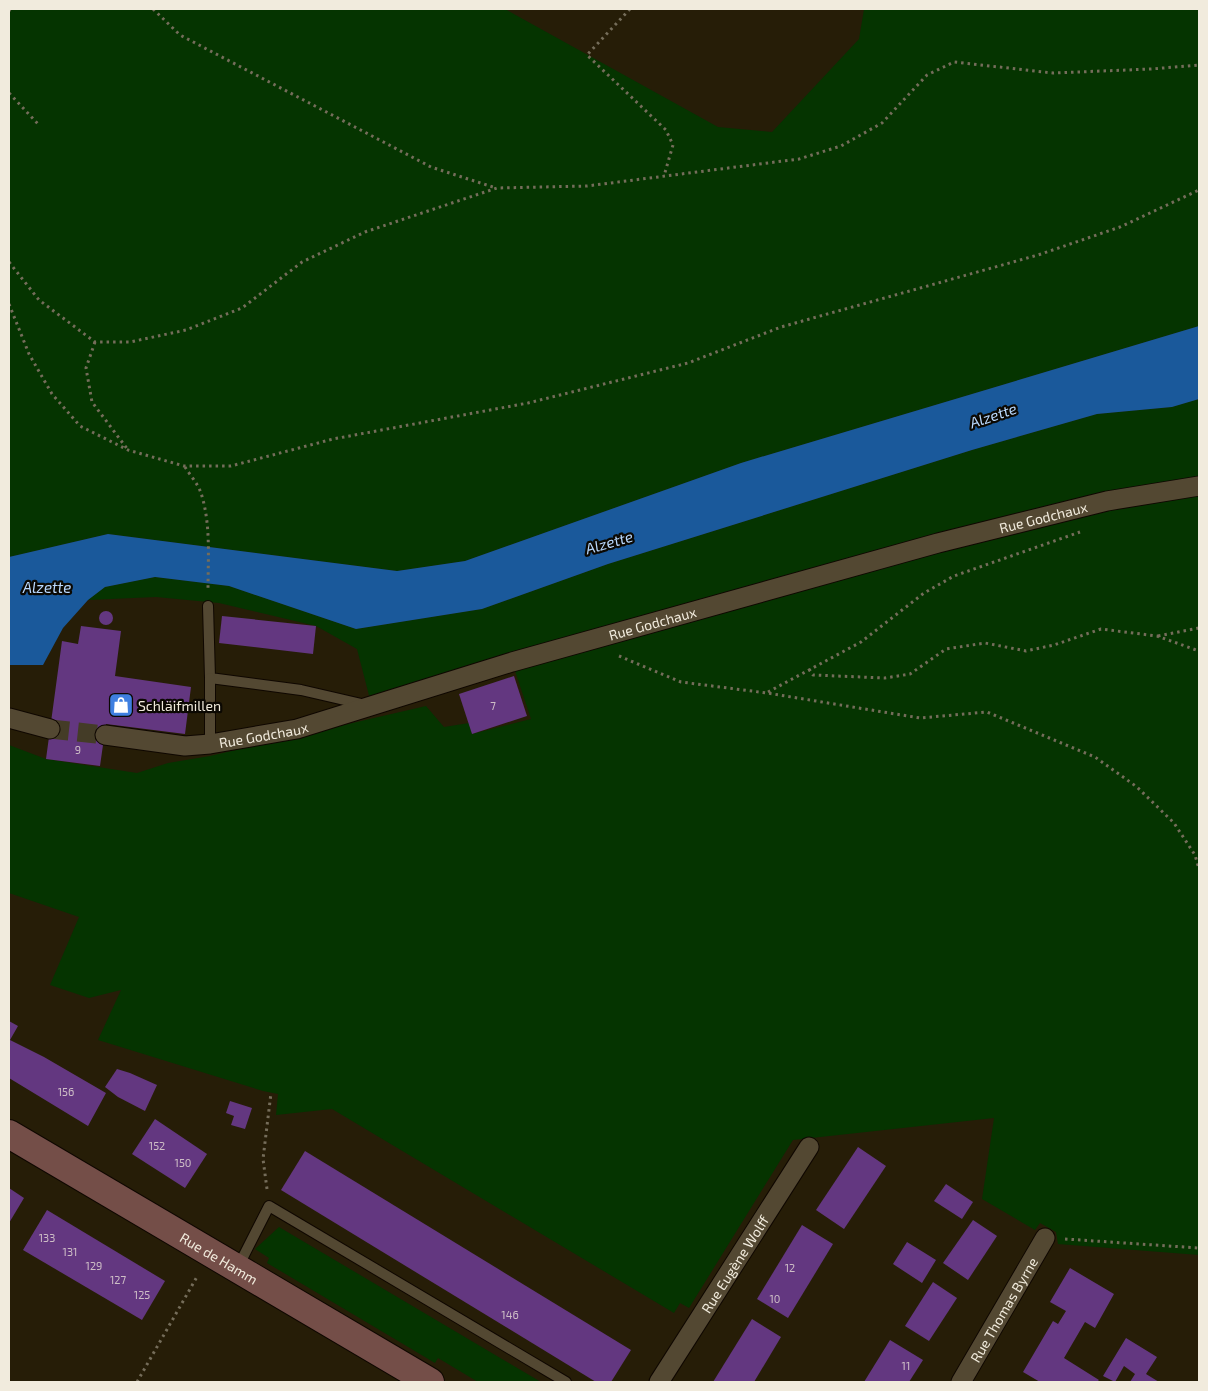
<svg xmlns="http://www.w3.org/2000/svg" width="1208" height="1391" font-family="'Exo 2',sans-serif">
<rect width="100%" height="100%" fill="#261d07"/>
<g fill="#053400">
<path d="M9,9H505L718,127L772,132L859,39L864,9H1199V326L741,463L465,561L397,571L108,534L9,557Z"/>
<path d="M1199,399V1255L1058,1244L1056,1232L1040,1223L1035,1230L982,1199L994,1118L793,1140L689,1308L680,1303L674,1313L332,1109L276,1115L278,1094L263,1091L98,1040L121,990L89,998L50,985L79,917L9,893V745L46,759L137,773L168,763L210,756L426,706L444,727L469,723L472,734L531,719L512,662L372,707L357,649L316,626L219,603L156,597L88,600L105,587L155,577L229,586L356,629L482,609L608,564L972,450L1097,414L1172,407Z"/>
<path d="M279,1227L541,1382H478L438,1358L435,1363L267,1263L269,1258L255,1249Z"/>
</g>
<path fill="#1a599b" d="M1199,326V399L1172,407L1097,414L972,450L608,564L482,609L356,629L229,586L155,577L105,587L88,600L63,628L43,665H9V557L108,534L397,571L465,561L741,463Z"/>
<g fill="#633780">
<circle cx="106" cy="618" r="7"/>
<path d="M222,616L316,626L313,654L219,643Z"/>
<path d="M81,626L121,631L115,676L191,687L185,734L106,724L100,766L46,759L62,641L78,644Z"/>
<path d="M514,676L527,716L472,734L459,694Z"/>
<path d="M9,1021L18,1026L10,1040L44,1057L106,1093L88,1126L9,1078Z"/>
<path d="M117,1069L130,1073L157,1085L145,1111L118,1097L105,1087Z"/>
<path d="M230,1101L252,1108L245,1129L231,1125L234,1116L226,1113Z"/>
<path d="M155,1119L207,1154L185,1188L132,1154Z"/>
<path d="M858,1147L886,1166L844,1229L816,1210Z"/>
<path d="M305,1151L631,1350L611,1382H596L281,1190Z"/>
<path d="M946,1184L973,1202L962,1219L934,1201Z"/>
<path d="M9,1188L24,1198L9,1223Z"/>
<path d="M47,1210L165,1281L142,1320L23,1250Z"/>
<path d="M973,1220L997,1236L968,1280L943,1263Z"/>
<path d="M802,1225L833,1244L788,1318L757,1299Z"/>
<path d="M907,1242L936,1260L922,1283L893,1264Z"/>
<path d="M1070,1268L1114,1294L1095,1328L1085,1322L1064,1358L1099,1380L1097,1382H1040L1023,1372L1053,1321L1058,1324L1066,1311L1050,1302Z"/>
<path d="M933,1282L957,1298L929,1341L905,1326Z"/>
<path d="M752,1319L781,1337L754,1382H713Z"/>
<path d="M1126,1338L1157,1357L1146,1374L1159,1382H1130L1135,1374L1124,1366L1115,1382L1103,1376Z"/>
<path d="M890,1340L923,1360L909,1382H864Z"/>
</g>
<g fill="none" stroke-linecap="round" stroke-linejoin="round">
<path stroke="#443c27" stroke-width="19" stroke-dasharray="19 9" stroke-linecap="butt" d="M50,729L105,735"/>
<defs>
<g id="lane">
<path d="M208,606L210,678L301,690L366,705"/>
<path d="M210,678V744"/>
<path d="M238,1267L269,1206L566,1382"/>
</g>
<g id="street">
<path d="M9,718L50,729"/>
<path id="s1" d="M105,735L185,746L210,744L297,729L512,662L938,543L1107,501L1199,486"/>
<path id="s2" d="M659,1382L809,1147"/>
<path id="s3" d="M961,1382L1045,1238"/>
</g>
<g id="secondary">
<path id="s4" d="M9,1134L430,1382"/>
</g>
</defs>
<use href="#lane" stroke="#0f0700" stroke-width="12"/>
<use href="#street" stroke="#0f0700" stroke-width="21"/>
<use href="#secondary" stroke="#0f0700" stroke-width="30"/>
<g stroke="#756d5a" stroke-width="3" stroke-dasharray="2.5 4" stroke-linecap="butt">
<path d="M153,9L180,35L431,167L496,188"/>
<path d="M630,9L587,55L666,130L673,145L664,176"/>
<path d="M9,11L10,9"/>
<path d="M9,93L38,124"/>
<path d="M9,262L39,300L95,342H130L186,330L242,308L302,262L365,232L497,188L587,186L799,159L841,146L882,123L927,75L954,62L1053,73L1151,69L1199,65"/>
<path d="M9,304L29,354L52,394L80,426L128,450L184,466H231L333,439L528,403L688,363L781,327L1038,255L1120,227L1199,190"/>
<path d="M95,342L86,368L92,402L128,450"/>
<path d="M185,467C190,475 198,484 201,493C211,524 208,558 208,590"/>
<path d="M1158,636L1199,628"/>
<path d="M619,656L681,682L767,693L920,718L987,712L1095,757L1137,787L1174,823L1195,855L1199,869"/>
<path d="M809,669L813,675L885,678L910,674L946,649L985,643L1026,651L1054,645L1101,629L1157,636L1199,651"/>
<path d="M768,692L861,642L924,593L954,576L1080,532"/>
<path d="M267,1189L263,1159L271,1093"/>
<path d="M1065,1239L1199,1248"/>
<path d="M137,1382L198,1275"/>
</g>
<use href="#lane" stroke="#534832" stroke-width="10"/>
<use href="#street" stroke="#534832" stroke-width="19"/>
<use href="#secondary" stroke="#744e48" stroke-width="28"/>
</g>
<defs>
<symbol id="shop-square" viewBox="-11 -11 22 22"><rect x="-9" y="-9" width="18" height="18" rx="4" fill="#3f7fe0" stroke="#0b0802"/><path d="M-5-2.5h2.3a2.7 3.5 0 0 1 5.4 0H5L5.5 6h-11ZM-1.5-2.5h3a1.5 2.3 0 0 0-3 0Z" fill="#fff"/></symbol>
</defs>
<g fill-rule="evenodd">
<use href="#shop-square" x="107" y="691" width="28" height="28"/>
</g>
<g text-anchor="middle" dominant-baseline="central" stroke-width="4.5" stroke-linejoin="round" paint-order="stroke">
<g font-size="11" fill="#cebec6">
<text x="493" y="705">7</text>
<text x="78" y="749">9</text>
<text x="66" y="1091">156</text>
<text x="157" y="1145">152</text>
<text x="183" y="1162">150</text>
<text x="47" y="1237">133</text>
<text x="70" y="1251">131</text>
<text x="94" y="1265">129</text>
<text x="790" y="1267">12</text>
<text x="118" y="1279">127</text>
<text x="142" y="1294">125</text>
<text x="775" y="1298">10</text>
<text x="510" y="1314">146</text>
<text x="906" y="1365">11</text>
</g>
<g font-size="14" fill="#f1ebdd" stroke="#0b0802">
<text stroke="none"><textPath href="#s1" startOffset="970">Rue Godchaux</textPath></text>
<text stroke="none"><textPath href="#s1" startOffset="565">Rue Godchaux</textPath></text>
<text stroke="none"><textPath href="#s1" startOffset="160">Rue Godchaux</textPath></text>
<text stroke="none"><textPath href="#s4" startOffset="244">Rue de Hamm</textPath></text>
<text stroke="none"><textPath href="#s2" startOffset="140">Rue Eugène Wolff</textPath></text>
<text stroke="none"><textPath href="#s3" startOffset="84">Rue Thomas Byrne</textPath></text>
</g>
<g font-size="14" fill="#f1ebdd" stroke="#0b0802" text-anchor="start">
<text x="138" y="705">Schläifmillen</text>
</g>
<g font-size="15" font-style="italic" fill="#b9d8fd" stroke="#0b0802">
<text transform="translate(993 415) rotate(-19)">Alzette</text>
<text transform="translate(609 542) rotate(-16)">Alzette</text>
<text x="47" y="587">Alzette</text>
</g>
</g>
<rect width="1208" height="1391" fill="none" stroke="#f1ebdd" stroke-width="20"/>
</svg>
